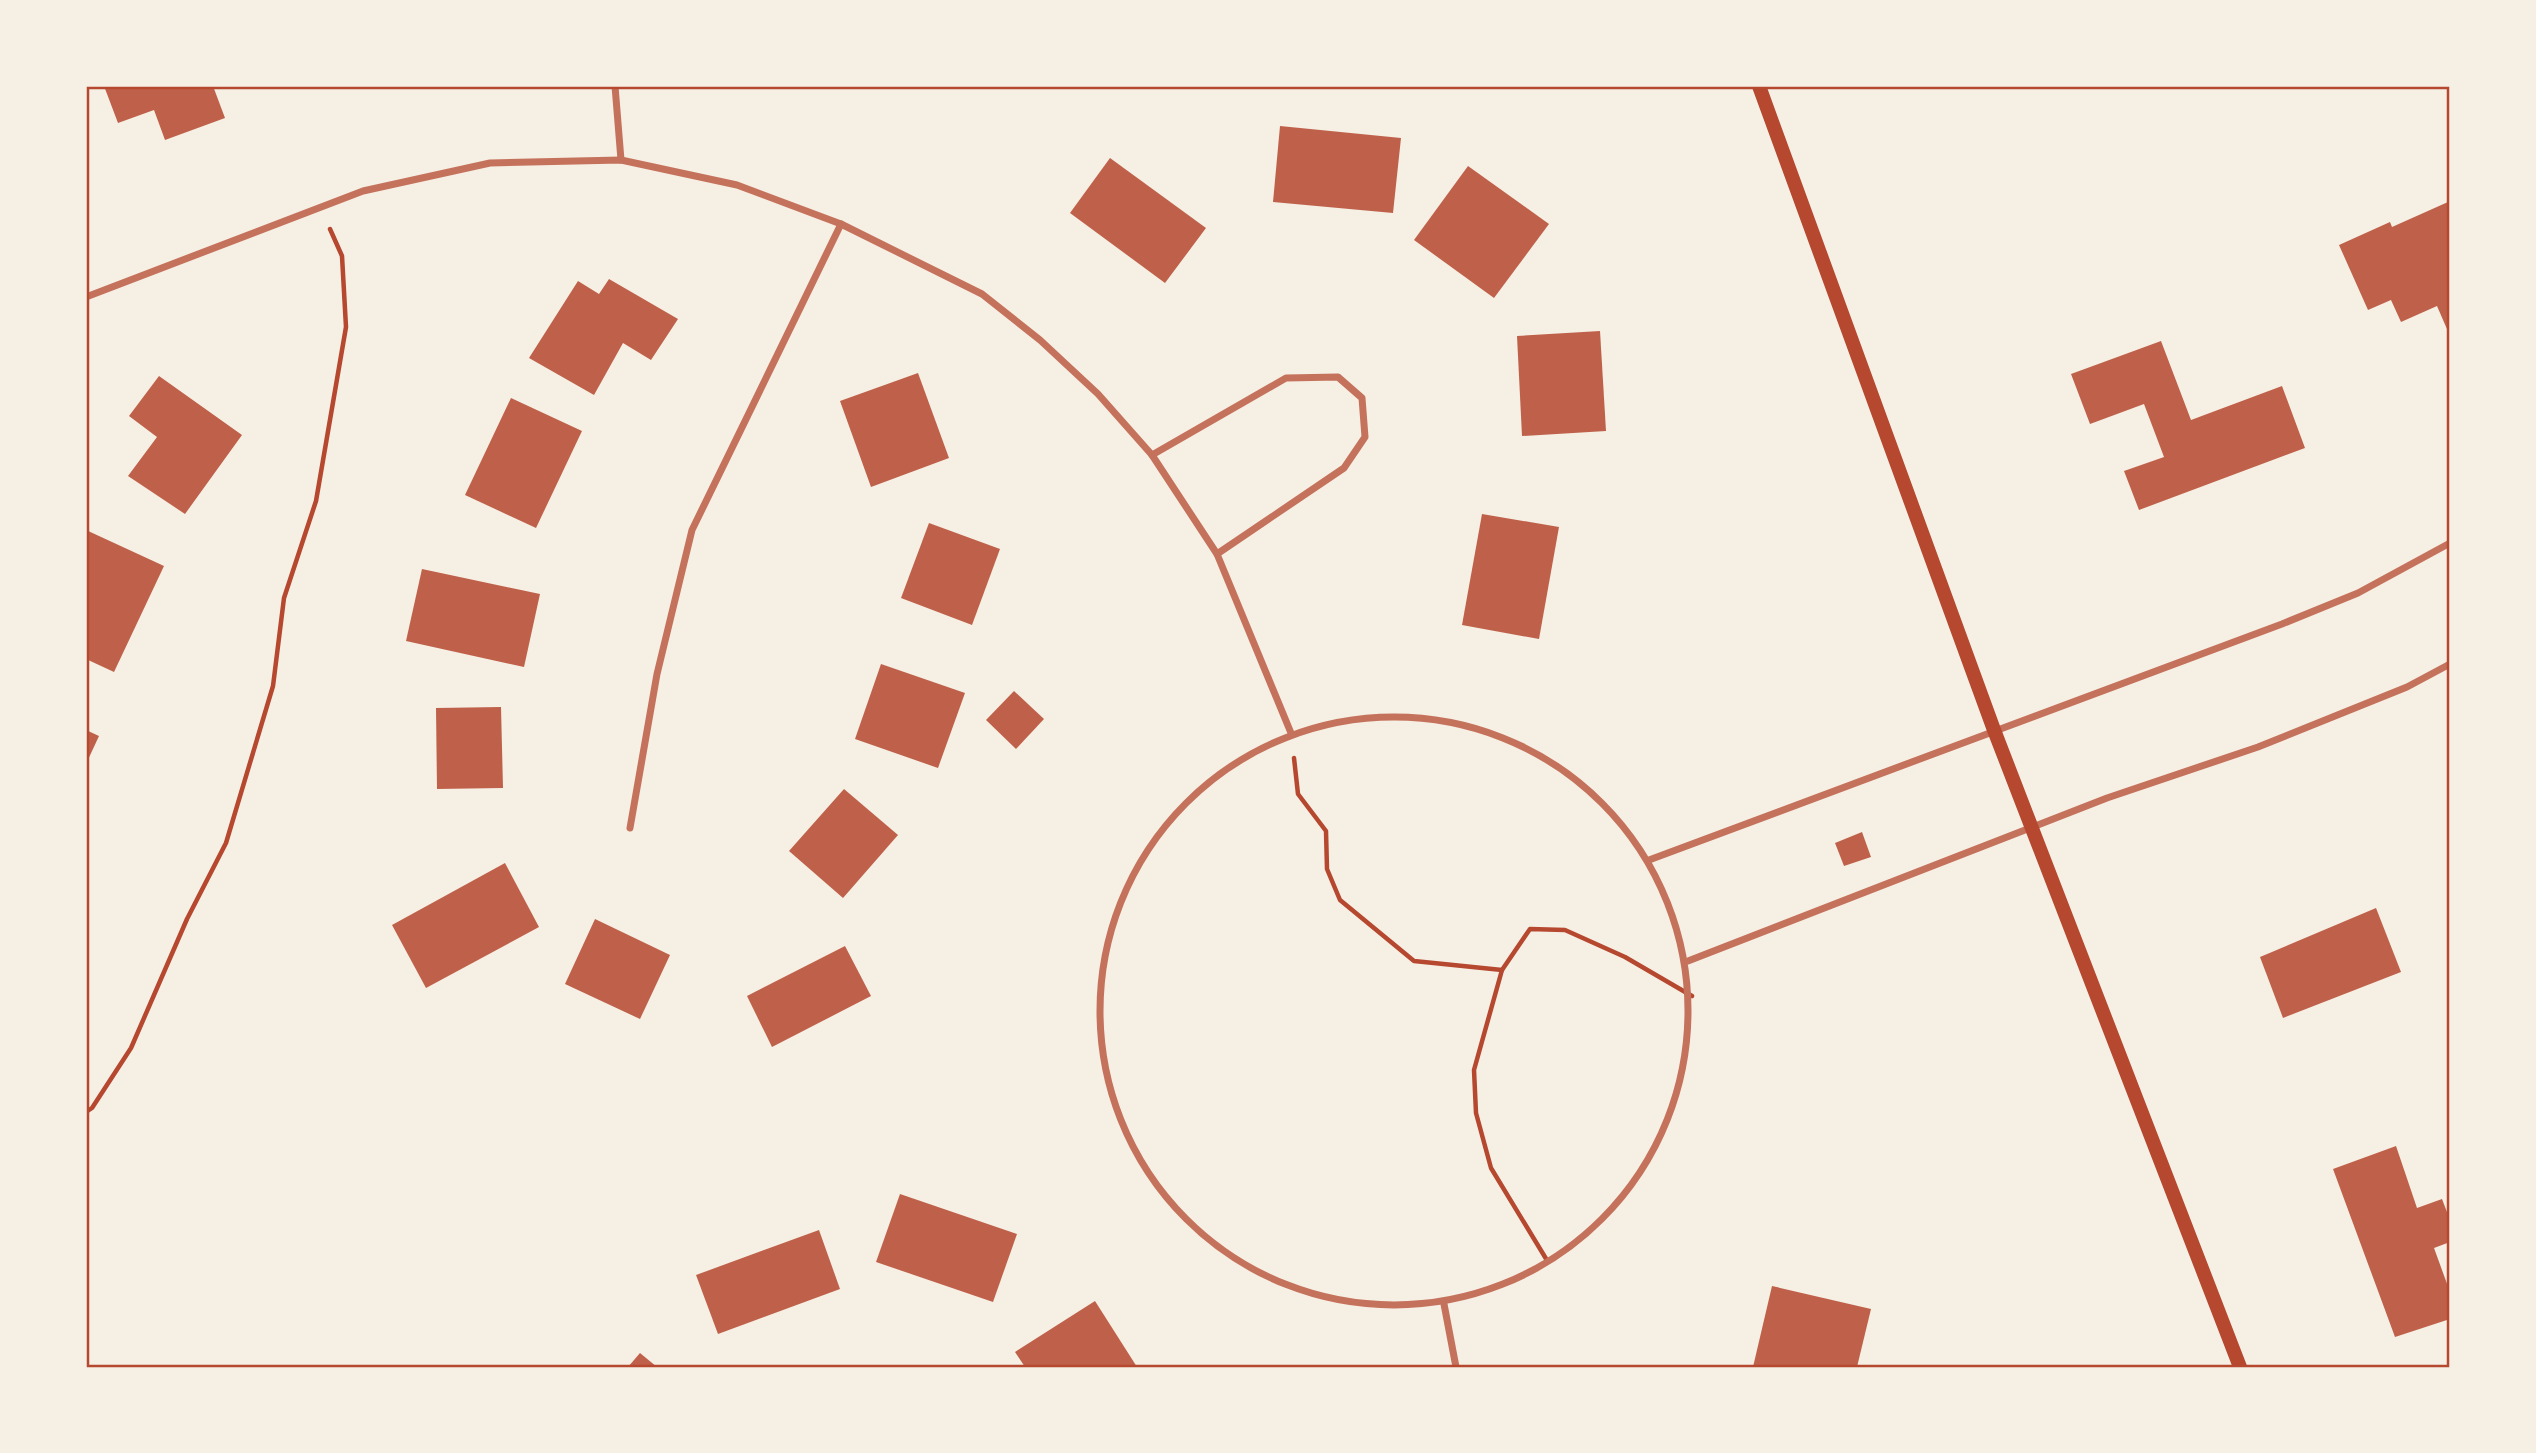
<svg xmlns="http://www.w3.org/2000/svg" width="2536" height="1453" font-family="'PT Sans Narrow',sans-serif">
<rect width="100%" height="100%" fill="#f6efe4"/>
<g fill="#bf614a">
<path d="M104,86H213L225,118L165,140L154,110L118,123Z"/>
<path d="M1280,126L1401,138L1393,213L1273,202Z"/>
<path d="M1110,158L1206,228L1165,283L1070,213Z"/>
<path d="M1468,166L1549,224L1494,298L1414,240Z"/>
<path d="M2448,202L2450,336L2437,306L2401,322L2391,300L2368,310L2339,245L2390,222L2392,227Z"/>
<path d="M609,279L678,319L651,360L623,343L594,395L529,358L578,281L599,294Z"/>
<path d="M1600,331L1606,431L1522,436L1517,336Z"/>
<path d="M2161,341L2191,420L2282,386L2305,448L2139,510L2124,471L2164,457L2144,404L2090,424L2071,374Z"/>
<path d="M918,373L949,458L871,487L840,401Z"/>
<path d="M159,376L242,435L185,514L128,476L157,437L129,416Z"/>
<path d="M511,398L582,431L536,528L465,495Z"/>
<path d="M1482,514L1559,527L1539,639L1462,625Z"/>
<path d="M929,523L1000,549L972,625L901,598Z"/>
<path d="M86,530L164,566L114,672L86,659Z"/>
<path d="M422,569L540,594L524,667L406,641Z"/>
<path d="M881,664L965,693L938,768L855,739Z"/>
<path d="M1014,691L1044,719L1016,749L986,720Z"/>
<path d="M501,707L503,788L437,789L436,708Z"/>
<path d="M86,730L99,736L86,764Z"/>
<path d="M844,789L898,835L843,898L789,851Z"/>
<path d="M1862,832L1871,857L1844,866L1835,843Z"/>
<path d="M505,863L539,927L426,988L392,925Z"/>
<path d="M2376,908L2401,972L2283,1018L2260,957Z"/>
<path d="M595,919L670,955L640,1019L565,984Z"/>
<path d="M845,946L871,996L772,1047L747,996Z"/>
<path d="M2396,1146L2417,1208L2442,1199L2450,1220V1242L2434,1248L2450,1292V1319L2395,1337L2333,1169Z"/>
<path d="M900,1194L1017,1234L993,1302L876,1262Z"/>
<path d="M819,1230L840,1289L718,1334L696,1275Z"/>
<path d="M1772,1286L1871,1309L1857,1367H1753Z"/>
<path d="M1095,1301L1137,1367H1025L1015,1352Z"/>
<path d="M640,1353L657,1367H628Z"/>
</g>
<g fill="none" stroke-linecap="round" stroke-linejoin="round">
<g stroke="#b5482f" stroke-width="4.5">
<path d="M1294,758L1298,794L1326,831L1327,869L1340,900L1414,961L1502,970"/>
<path d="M86,1112L92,1108L131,1048L187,919L226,843L273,686L284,598L316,501L346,327L342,256L330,229"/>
<path d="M1548,1262L1491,1168L1476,1113L1474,1070L1502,970L1530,929L1565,930L1625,957L1692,996"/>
</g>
<g stroke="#c5725c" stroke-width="7">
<path d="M615,86L621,160"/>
<path d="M86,297L363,191L490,163L621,160L737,185L841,224L982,294L1040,340L1098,394L1152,455L1217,554L1291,733"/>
<path d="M1152,455L1286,378L1338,377L1362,398L1365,437L1344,468L1217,554"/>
<circle cx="1394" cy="1011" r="294"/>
<path d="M630,828L657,674L692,530L841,224"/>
<path d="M1649,860L2282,624L2358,593L2450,543"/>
<path d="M1688,961L2107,798L2258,747L2407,687L2450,664"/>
<path d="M1444,1304L1456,1367"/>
</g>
<path stroke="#b5482f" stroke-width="14" d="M1759,86L1994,730L2240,1367"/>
</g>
<rect width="2536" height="1453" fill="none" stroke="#f6efe4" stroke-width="175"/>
<rect x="88" y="88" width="2360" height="1278" fill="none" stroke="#b5482f" stroke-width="2.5"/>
</svg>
